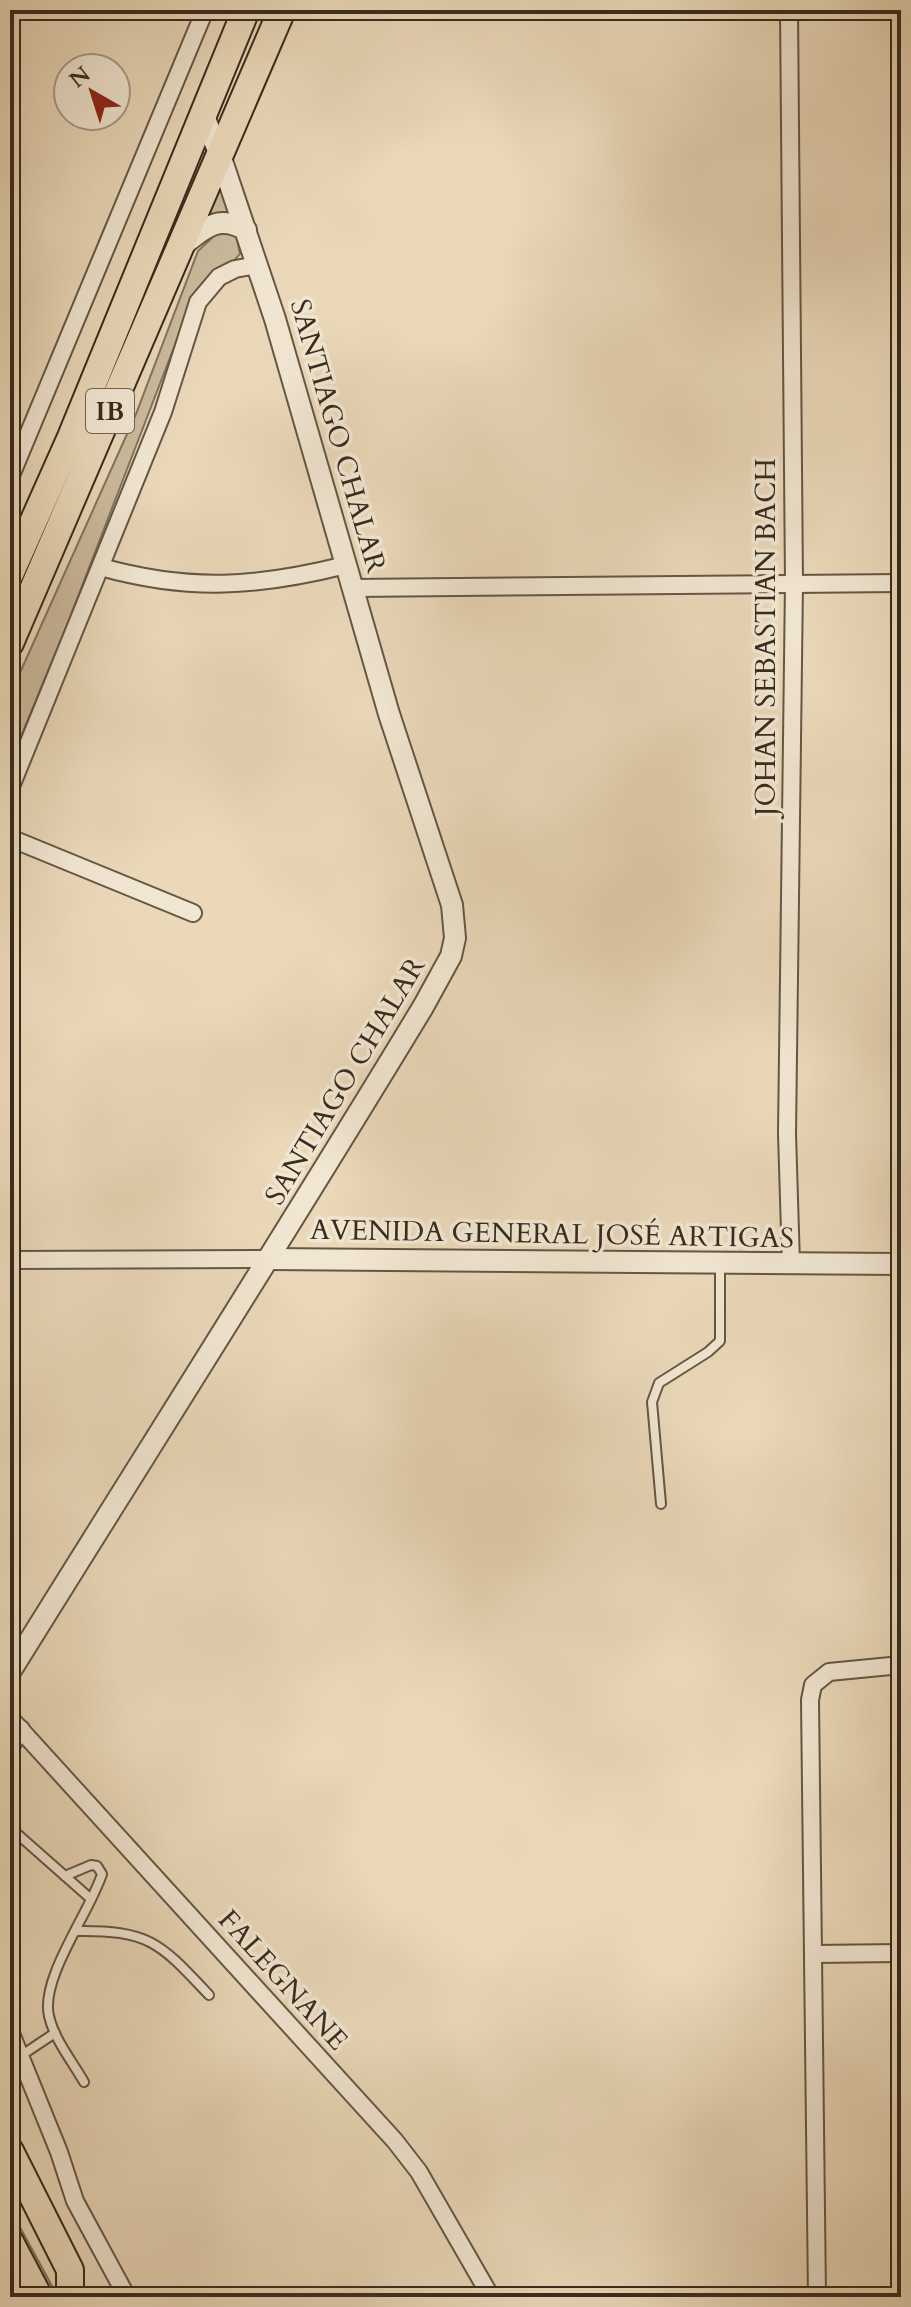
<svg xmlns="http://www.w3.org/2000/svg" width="911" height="2307" font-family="Cardo,serif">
<rect width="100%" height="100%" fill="#ead8b9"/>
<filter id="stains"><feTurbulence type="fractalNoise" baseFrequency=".0025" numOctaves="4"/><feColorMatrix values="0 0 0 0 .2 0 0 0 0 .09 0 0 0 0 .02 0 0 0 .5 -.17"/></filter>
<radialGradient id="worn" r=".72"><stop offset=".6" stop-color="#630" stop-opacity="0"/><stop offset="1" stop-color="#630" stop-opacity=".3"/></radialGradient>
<g fill="#ccbb9e" stroke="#82745e" stroke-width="2">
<path d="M202,152L208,157L10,618V605Z"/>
<path d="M220,188H223L231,212L229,216L212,217L208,214Z"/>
<path d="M216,234H236L240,254L188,311L67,625L10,763V695L136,414L198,251Z"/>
<path d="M10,2209L58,2297H53L10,2218Z"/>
</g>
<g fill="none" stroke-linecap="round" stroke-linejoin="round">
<defs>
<g id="service">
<path d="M661,1504L652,1402L659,1383L708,1352L720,1341V1264"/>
<path d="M14,1831L91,1899"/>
<path d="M65,1876L91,1865L97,1866L102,1874C90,1912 40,1978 49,2016C54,2039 72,2061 84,2082"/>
<path d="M76,1931C150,1930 160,1943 209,1995"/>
<path d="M22,2055L55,2033"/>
</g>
<g id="minor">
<path d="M789,10L794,583L787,1134L791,1264"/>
<path d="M10,478L205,10"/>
<path d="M101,567C190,592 258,587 346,565"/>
<path d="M353,588L901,583"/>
<path d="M10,789L163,412L198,302L219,277L235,269L257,265"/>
<path d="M10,838L193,913"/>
<path d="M10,1260L270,1259"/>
<path d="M10,1718L395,2141L419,2172L491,2297"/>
<path d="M10,1748L21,1729"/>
<path d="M813,1954L901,1953"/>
<path d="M10,2031L59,2152L75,2201L127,2297"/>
<path d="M817,2297L810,1700L813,1685L829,1672L901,1665"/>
</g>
<g id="tertiary">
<path d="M182,246C204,228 218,214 246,230"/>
<path d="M270,1259L901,1264"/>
<path d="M10,1672C148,1450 288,1230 423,1007L451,956L455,938L452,905L389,714L275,319L220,155L203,114"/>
</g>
<g id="trunk">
<path d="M10,574L71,437L246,10"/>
<path d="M10,643L282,10"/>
<path d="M10,2151L70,2270V2297"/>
<path d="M10,2242L39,2297"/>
</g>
</defs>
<use href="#service" stroke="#645744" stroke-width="12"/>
<use href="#minor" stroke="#645744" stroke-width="20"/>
<use href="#tertiary" stroke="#645744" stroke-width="24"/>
<use href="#trunk" stroke="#372c1d" stroke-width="30"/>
<use href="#service" stroke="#f1e6d2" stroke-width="8"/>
<use href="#minor" stroke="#f1e6d2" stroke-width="16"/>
<use href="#tertiary" stroke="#f1e6d2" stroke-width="20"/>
<use href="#trunk" stroke="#ead8b9" stroke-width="26"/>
</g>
<g text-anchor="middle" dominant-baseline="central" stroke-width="7" stroke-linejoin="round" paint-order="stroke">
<rect fill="#f1e6d2" stroke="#6f6453" stroke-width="2" x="86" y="389" width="48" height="44" rx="6"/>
<g font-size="26" font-weight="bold" fill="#372c1d">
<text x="110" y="411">IB</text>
</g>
<g font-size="28" fill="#372c1d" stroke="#f1e6d2">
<text transform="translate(338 436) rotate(74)">SANTIAGO CHALAR</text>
<text transform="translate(766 637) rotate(-90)">JOHAN SEBASTIAN BACH</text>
<text transform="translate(345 1081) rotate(-59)">SANTIAGO CHALAR</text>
<text transform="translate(552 1234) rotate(1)">AVENIDA GENERAL JOSÉ ARTIGAS</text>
<text transform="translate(283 1980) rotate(48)">FALEGNANE</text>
</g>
</g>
<rect width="911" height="2307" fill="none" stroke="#ead8b9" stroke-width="40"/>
<rect x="12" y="12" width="887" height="2283" fill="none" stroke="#372c1d" stroke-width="4"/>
<rect x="20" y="20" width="871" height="2267" fill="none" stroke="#372c1d" stroke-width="2"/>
<g transform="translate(92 92) rotate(321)"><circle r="38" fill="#f1e6d2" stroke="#a79c8a" stroke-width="2"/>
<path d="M0-6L14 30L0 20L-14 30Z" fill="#8f2418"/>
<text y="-12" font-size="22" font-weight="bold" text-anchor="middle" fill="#372c1d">N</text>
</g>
<rect width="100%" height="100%" filter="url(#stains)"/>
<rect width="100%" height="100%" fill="url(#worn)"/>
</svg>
